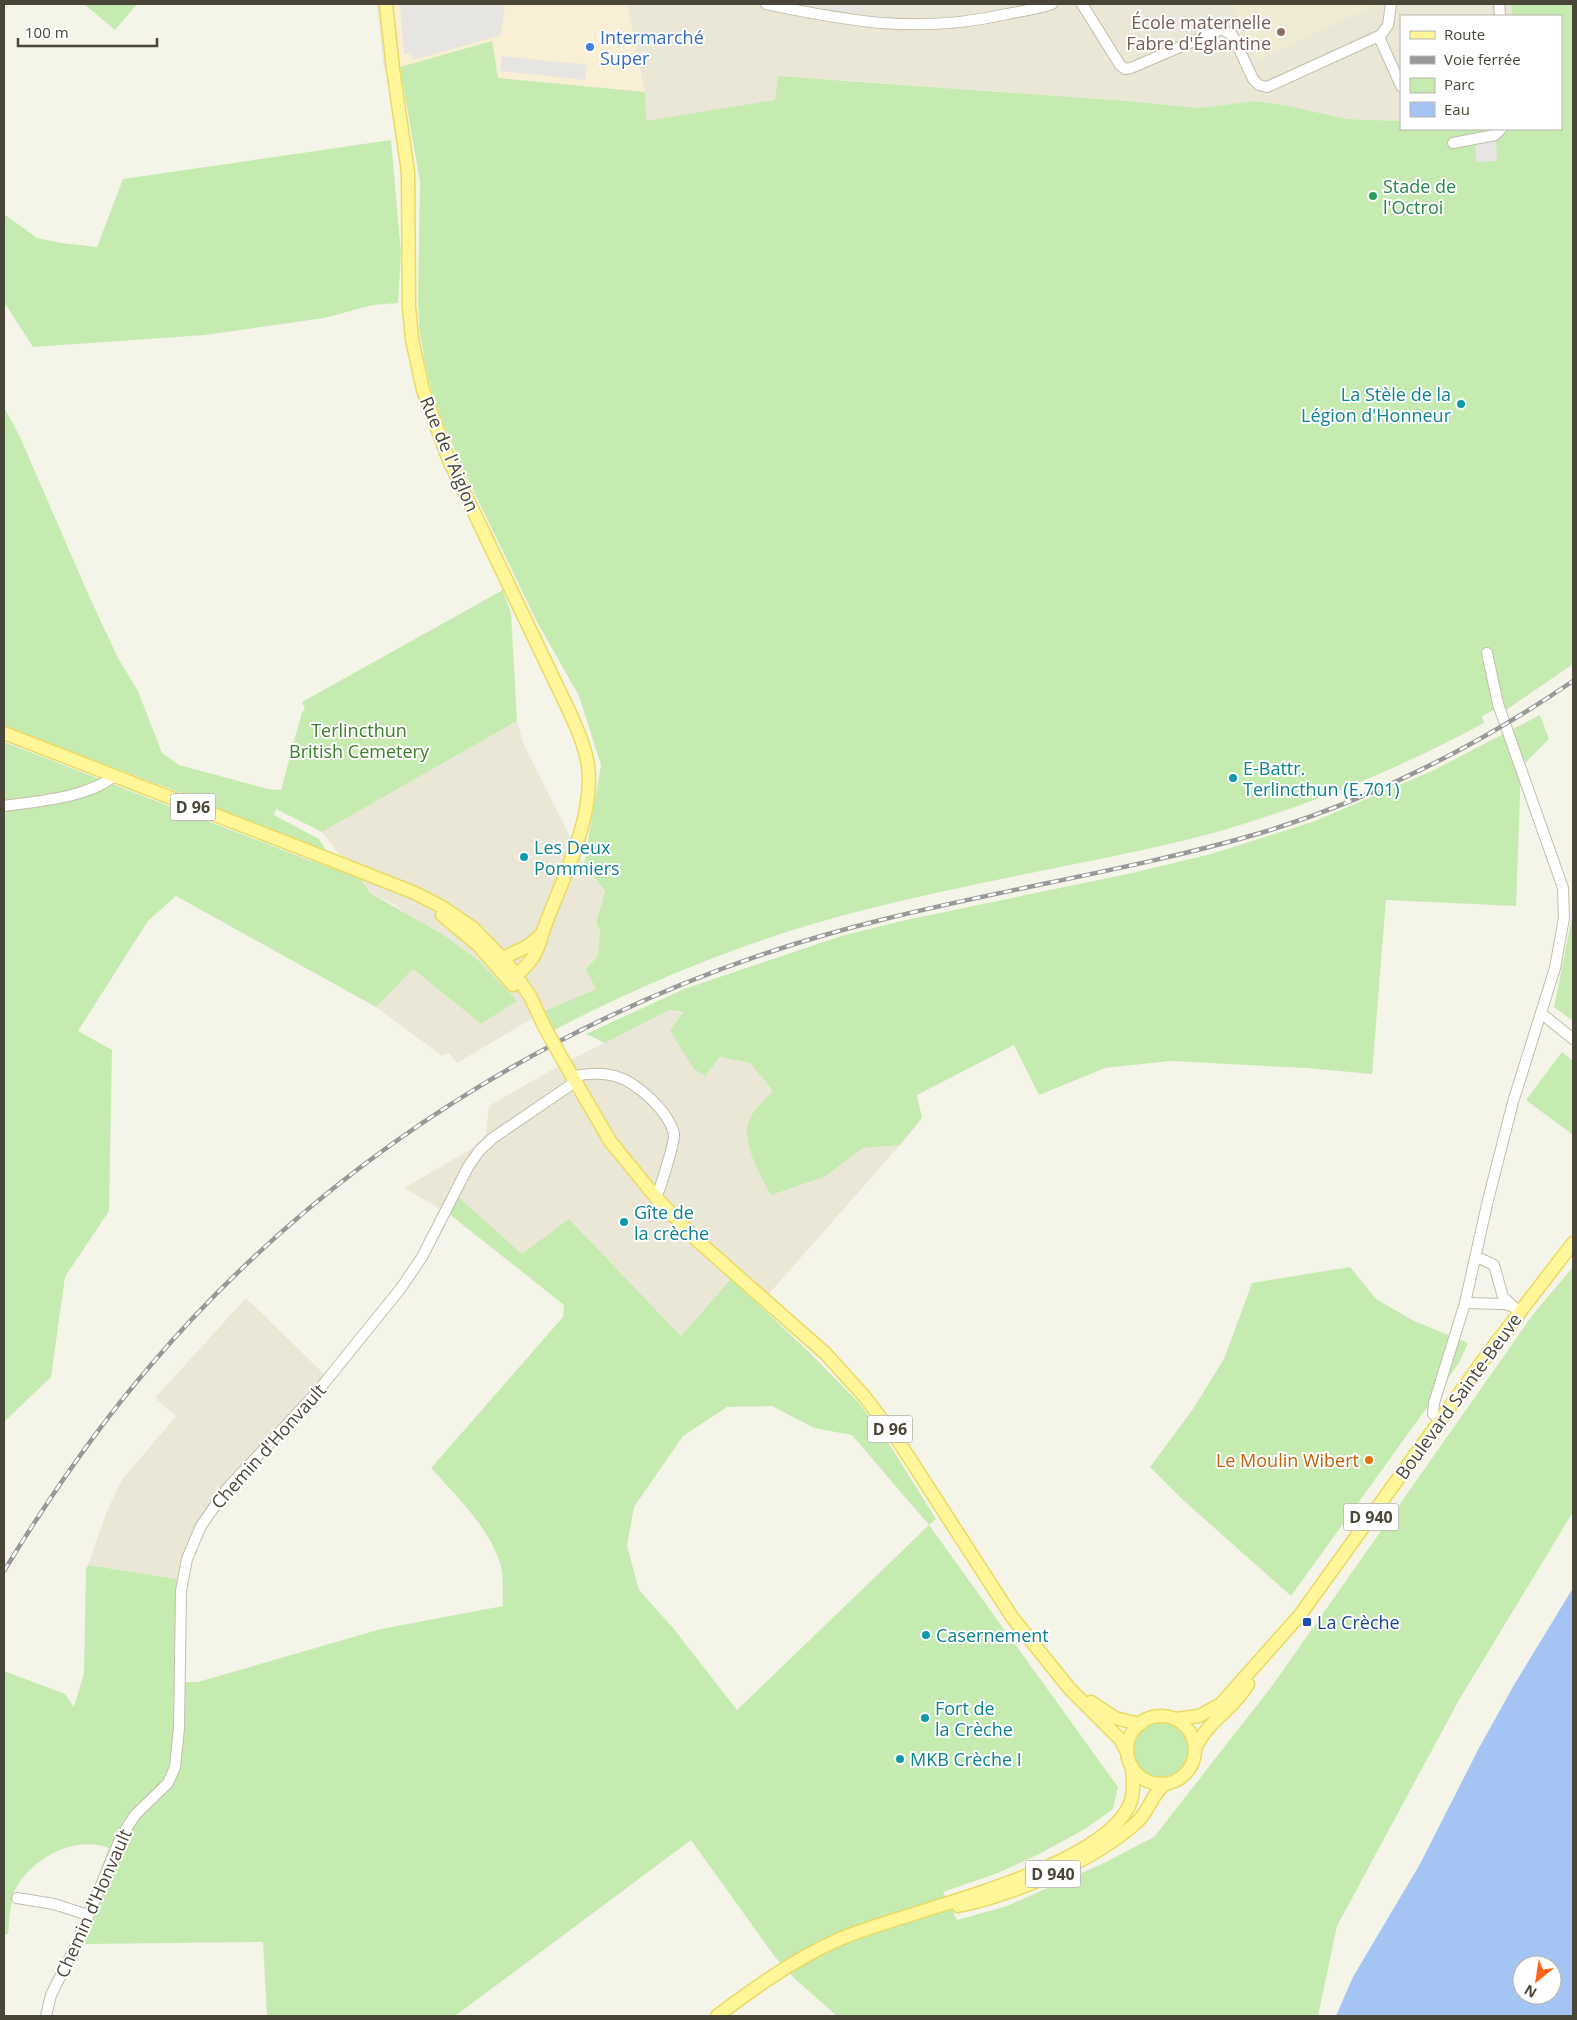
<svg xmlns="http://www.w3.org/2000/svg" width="1577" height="2020" font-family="'Open Sans',sans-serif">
<rect width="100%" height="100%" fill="#f5f4e9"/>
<g fill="#eae7d7">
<path d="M377,4H1511L1512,16H1401V121L1347,119L1289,106L1255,101L1199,108L1127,101L826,79L510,321L645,92L498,78L492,41L400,67L384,69Z"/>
<path d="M517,721L524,745L584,864L605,891L596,923L600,930L596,989L545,1011L457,1063L449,1053L441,1055L376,1007L413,969L481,1024L517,1001L395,905L370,893L360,878L356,863L338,853L322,832Z"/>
<path d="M669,1010L683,1013L705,1076L720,1057L750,1063L773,1091L750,1118L826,1176L863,1148L900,1145L759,1305L731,1280L681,1336L570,1220L522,1254L456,1196L448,1213L404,1188L471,1149L486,1134L489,1106L557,1067Z"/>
<path d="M246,1298L325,1375L237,1473L182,1563L178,1579L88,1565L107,1511L122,1480L176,1416L155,1398Z"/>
</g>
<path fill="#f8efd4" d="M392,4H627L645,92L498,78L492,41L400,67Z"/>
<path fill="#efecd3" d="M1232,4H1378L1257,60Z"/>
<g fill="#c6ebb1" fill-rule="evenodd">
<path d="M84,4H137L115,30Z"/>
<path d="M1511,4H1573V664L1506,710L1496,709L1482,716L1484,723C1401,768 1315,803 1224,830C1175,844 1124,854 1075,864C1000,879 926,894 852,913C749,940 649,981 554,1030L545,1011L596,989L586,969L598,956L600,930L596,923L605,891L584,864L601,765L579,696L536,620L464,471L434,402L425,363L419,328L418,297L420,182L400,67L492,41L498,78L645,92L646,121L775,100L778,76L1127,101L1199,108L1255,101L1289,106L1347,119L1401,121V129H1561V16H1512Z"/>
<path d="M391,140L401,253L398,303L373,305L324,318L205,335L33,347L4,302V214L37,238L62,243L97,247L123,179Z"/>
<path d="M4,407L20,437L89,596L118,658L138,691L162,753L179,765L268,789L281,790L302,712L305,710L302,702L503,590L511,613L517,721L322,832L276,809L274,815L319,839L327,852L248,822L189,796L4,726Z"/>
<path d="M1540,715L1549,739L1521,767L1516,906L1386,900L1372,1074L1306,1068L1170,1061L1105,1068L1039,1095L1014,1045L917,1095L922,1118L900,1145L863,1148L826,1176L771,1195C761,1177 739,1139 750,1118C755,1108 766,1099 773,1091L750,1063L720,1057L705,1076L694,1069L670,1031L683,1012L669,1010L605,1043L586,1034L684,989L841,936L906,920L1132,873L1211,854L1315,821L1432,771Z"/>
<path d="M4,742L306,859L360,878L370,893L442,934L479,961L517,1001L481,1024L413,969L376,1007L176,896L148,921L78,1031L112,1050L109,1211L65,1277L51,1377L4,1422Z"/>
<path d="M1573,912V1021L1554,1007Z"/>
<path d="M1562,1052L1573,1061V1135L1526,1100Z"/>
<path d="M456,1195L522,1254L569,1219L681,1336L731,1279L809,1352L858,1402L883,1434L936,1519L929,1525L1118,1787L1113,1809L1085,1829L1041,1853L998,1873L943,1892L957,1920L1007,1906L1104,1863L1154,1837L1272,1686L1534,1313L1573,1267V1512L1459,1700L1337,1926L1318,2016H837L794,1978L775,1957L691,1840L455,2016H267L263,1942L86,1944L75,1936L109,1848C74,1835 33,1858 16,1888C10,1897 10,1922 8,1934H4V1671L65,1694L74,1707L84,1673L86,1570L88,1565L177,1579L174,1655L175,1682H198L381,1629L503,1606C502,1592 504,1575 500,1563C488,1526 456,1496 431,1468L563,1317L564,1305L448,1213ZM772,1406L814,1428L852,1435L929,1525L737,1710L673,1628L639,1590L627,1546L634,1507L683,1436L727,1407Z"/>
<path d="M1350,1267L1376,1299L1414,1321L1468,1343L1459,1363L1291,1596L1183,1500L1150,1467L1193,1409L1224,1359L1252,1283Z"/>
<circle cx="1161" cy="1750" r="27"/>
</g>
<g fill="#e7e5e1">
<path d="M400,4H505L501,35L413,60L411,53L404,54Z"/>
<path d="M825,4H865L866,15L826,9Z"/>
<path d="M502,56L587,65L585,80L500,71Z"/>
<path d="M1496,141L1497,161L1476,162L1475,142Z"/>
</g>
<path fill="#a4c4f4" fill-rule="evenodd" d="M1573,1588V2016H1336L1353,1977L1420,1864L1479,1748L1514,1685ZM1522,1965H1552V1995H1522Z"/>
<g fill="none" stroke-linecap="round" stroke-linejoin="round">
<defs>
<g id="minor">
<path d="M766,4C852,22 919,34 1007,14C1022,11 1037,9 1052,4"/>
<path d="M1082,4L1120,65L1125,69L1131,68L1222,29L1233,36L1253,79L1259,85L1267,87L1381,35L1388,25L1391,4"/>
<path d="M1499,4L1500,16"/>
<path d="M1379,37L1401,86"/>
<path d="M1453,143L1495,135L1501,129"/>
<path d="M4,806C38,801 87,798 114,776"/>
<path d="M1541,1013L1573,1039"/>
<path d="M572,1077C585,1073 602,1073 615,1076C637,1082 669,1112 674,1134C675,1141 660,1190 656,1197"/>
<path d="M1477,1257L1494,1265L1503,1297L1519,1312"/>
<path d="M1465,1303L1505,1304L1511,1306"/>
<path d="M1440,1420L1433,1414L1434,1403L1465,1303L1488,1200L1513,1102L1555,968L1564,918L1563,888L1498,704L1487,653"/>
<path d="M17,1898L54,1904L88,1915"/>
<path d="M46,2016L51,1995L77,1943L121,1837L135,1815L168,1783L175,1767L179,1728L181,1591L187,1559L201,1526L226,1490L317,1392L401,1288L422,1257L468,1167L479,1151L493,1138L575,1082"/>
</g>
<g id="major">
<path d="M386,4L393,69L408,172L409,307L412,339L423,390L448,458L571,715C578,731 585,747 588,765C595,821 560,882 542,934C537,956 528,967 509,980"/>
<path d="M4,733L339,863L415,893L442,907L473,928L507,963L530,996L544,1026"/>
<path d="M442,915L479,946L513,985"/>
<path d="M495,962L528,946L542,934"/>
<path d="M560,1055L610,1141L658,1200L699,1242L825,1353L864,1396L899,1442L1012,1617L1069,1688L1120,1739L1127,1752"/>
<path d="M1091,1702L1115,1718L1140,1724"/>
<circle cx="1161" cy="1750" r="34"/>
<path d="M1175,1719L1199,1716L1221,1704L1300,1615L1490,1351L1573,1243"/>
<path d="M1195,1749C1206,1722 1234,1709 1248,1684"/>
<path d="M958,1906C1015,1894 1092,1862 1136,1823C1149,1812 1151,1795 1165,1784"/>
<path d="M717,2016C757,1986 796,1958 842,1938C910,1910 1094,1872 1128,1808C1135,1795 1133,1782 1132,1767"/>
</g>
</defs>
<use href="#minor" stroke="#c1beab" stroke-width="12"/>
<use href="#major" stroke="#eada63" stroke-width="15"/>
<use href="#minor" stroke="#fff" stroke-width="10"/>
<use href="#major" stroke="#fff599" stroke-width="12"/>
<defs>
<path id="rail" d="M4,1571C48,1499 95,1430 150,1366C339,1144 599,989 881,920C1008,888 1138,869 1264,832C1374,798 1478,746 1573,681"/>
</defs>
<use href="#rail" stroke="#989898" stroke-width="4.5"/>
<use href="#rail" stroke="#fff" stroke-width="2.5" stroke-dasharray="8" stroke-linecap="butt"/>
<defs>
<path id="major-bridge" d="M544,1026L560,1055"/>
</defs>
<use href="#major-bridge" stroke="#eada63" stroke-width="15" stroke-linecap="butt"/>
<use href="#major-bridge" stroke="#fff599" stroke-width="12"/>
</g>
<circle fill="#8d6e63" stroke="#fff" stroke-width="2" cx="1281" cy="32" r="5"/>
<circle fill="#3f7fe0" stroke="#fff" stroke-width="2" cx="590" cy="47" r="5"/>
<circle fill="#2e9e5b" stroke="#fff" stroke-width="2" cx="1373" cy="196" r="5"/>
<g fill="#0f9aa8" stroke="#fff" stroke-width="2">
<circle cx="1461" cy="404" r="5"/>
<circle cx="1233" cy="778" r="5"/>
<circle cx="524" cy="857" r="5"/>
<circle cx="624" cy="1222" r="5"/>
<circle cx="926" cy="1635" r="5"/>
<circle cx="925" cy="1718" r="5"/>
<circle cx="900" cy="1759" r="5"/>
</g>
<circle fill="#e8710a" stroke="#fff" stroke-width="2" cx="1369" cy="1460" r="5"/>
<rect fill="#1a4fb4" stroke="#fff" stroke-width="2" x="1302" y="1617" width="10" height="10" rx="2.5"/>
<g text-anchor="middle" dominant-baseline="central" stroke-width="4" stroke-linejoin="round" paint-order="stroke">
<g fill="#fff" stroke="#807e73" stroke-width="1">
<rect x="170.5" y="793.5" width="45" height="27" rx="4"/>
<rect x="867.5" y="1415.5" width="45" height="27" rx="4"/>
<rect x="1343.5" y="1503.5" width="55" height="27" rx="4"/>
<rect x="1025.5" y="1860.5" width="55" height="27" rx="4"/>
</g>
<g font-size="16" font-weight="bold" fill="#4a4637">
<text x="193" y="807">D 96</text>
<text x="890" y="1429">D 96</text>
<text x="1371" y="1517">D 940</text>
<text x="1053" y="1874">D 940</text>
</g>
<g font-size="18" fill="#785e54" stroke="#fff" text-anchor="end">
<text x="1271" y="22">École maternelle<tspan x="1271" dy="21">Fabre d'Églantine</tspan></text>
</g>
<g font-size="18" fill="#366cbe" stroke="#fff" text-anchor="start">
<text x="600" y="37">Intermarché<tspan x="600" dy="21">Super</tspan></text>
</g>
<g font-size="18" fill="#27864d" stroke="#fff" text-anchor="start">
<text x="1383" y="186">Stade de<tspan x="1383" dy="21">l'Octroi</tspan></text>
</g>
<g font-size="18" fill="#0d838f" stroke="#fff" text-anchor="start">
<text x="1451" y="394" text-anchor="end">La Stèle de la<tspan x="1451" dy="21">Légion d'Honneur</tspan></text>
<text x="1243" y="768">E-Battr.<tspan x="1243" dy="21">Terlincthun (E.701)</tspan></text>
<text x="534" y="847">Les Deux<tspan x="534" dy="21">Pommiers</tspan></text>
<text x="634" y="1212">Gîte de<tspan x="634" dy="21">la crèche</tspan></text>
<text x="936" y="1635">Casernement</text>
<text x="935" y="1708">Fort de<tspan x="935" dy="21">la Crèche</tspan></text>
<text x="910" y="1759">MKB Crèche I</text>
</g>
<g font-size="18" fill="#4a4637" stroke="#fff">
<text transform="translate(450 454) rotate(67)">Rue de l'Aiglon</text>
<text transform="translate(1458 1396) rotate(-54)">Boulevard Sainte-Beuve</text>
<text transform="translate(268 1446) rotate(-48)">Chemin d'Honvault</text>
<text transform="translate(93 1903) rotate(-66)">Chemin d'Honvault</text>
</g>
<g font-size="18" fill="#387f27" stroke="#fff">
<text x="359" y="730">Terlincthun<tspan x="359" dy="21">British Cemetery</tspan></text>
</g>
<g font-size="18" fill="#c56008" stroke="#fff" text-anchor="end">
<text x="1359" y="1460">Le Moulin Wibert</text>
</g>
<g font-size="18" fill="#164399" stroke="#fff" text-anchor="start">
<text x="1317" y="1622">La Crèche</text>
</g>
</g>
<rect width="1577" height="2020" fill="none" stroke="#4a4637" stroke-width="10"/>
<rect x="1400" y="15" width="162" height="115" fill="#ffffff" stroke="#b7b5af"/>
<rect x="1410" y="31" width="25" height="8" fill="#fff599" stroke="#b7b5af"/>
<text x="1444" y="40" font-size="15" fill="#4a4637">Route</text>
<rect x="1410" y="56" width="25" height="8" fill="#989898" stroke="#b7b5af"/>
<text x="1444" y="65" font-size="15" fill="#4a4637">Voie ferrée</text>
<rect x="1410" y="78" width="25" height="15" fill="#c6ebb1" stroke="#b7b5af"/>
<text x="1444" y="90" font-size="15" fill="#4a4637">Parc</text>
<rect x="1410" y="102" width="25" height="15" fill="#a4c4f4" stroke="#b7b5af"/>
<text x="1444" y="115" font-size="15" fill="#4a4637">Eau</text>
<g transform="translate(1537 1980) rotate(210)"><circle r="24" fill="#ffffff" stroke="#b7b5af"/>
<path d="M0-4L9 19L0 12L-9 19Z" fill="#ff6517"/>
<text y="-8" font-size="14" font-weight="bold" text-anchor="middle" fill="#4a4637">N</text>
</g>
<path d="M18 38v8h139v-8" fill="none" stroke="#4a4637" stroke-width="2.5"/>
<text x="25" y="38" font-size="15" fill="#4a4637" stroke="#ffffff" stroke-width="4" paint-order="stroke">100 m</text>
</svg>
